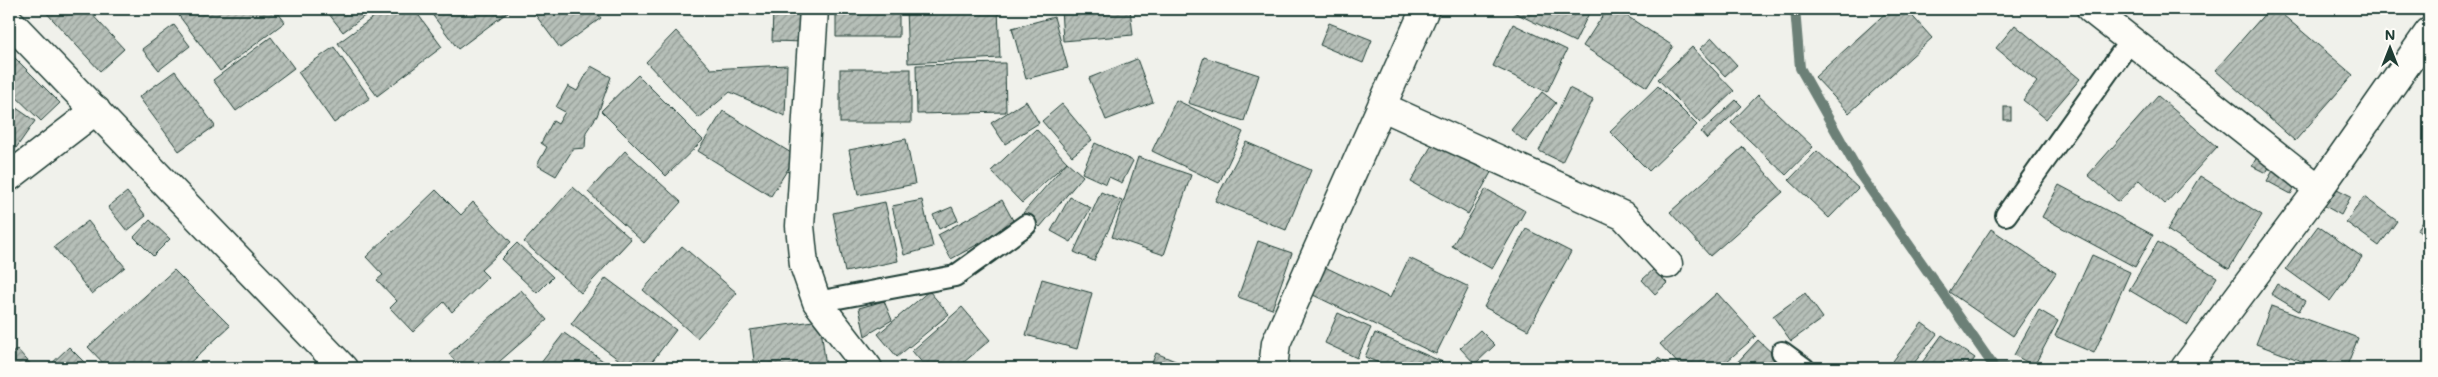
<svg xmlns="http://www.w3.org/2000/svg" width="2438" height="377" font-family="Mali,sans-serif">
<defs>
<pattern id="building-hatch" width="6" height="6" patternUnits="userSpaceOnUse" patternTransform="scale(1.25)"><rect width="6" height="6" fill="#b6bfb8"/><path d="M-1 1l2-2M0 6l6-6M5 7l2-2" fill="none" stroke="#939c96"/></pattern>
</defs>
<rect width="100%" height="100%" fill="#f0f1eb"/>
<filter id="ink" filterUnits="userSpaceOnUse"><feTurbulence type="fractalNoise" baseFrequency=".02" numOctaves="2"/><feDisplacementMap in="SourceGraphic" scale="10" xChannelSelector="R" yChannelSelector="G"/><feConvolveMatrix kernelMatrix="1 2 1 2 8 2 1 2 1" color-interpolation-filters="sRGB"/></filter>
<g filter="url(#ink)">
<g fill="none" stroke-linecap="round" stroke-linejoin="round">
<path stroke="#6c8077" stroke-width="10" d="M1795,9L1800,68L1861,176L1995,368H2006"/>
</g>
<g fill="url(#building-hatch)" stroke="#1f3d34">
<path d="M43,9H87L124,49L100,71Z"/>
<path d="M183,9H275L285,22L220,71L177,13Z"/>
<path d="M325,9H374L343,32Z"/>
<path d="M385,9H414L442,47L377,96L338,43Z"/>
<path d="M428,9H512L458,49Z"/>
<path d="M531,9H594L601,18L560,48Z"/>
<path d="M773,9H804V42L772,41Z"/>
<path d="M906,9H998L1000,58L908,63Z"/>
<path d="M1061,9H1130L1133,35L1063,41Z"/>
<path d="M1507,9H1591L1575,42Z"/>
<path d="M1607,9H1616L1673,46L1647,87L1583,46Z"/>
<path d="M1630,9H1647L1643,15Z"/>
<path d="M1890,9H1906L1932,38L1849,113L1815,77Z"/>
<path d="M2269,9H2276L2353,75L2295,141L2215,70Z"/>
<path d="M836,13L899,14V37H836Z"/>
<path d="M1054,17L1068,68L1026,79L1012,28Z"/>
<path d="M1329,23L1372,40L1363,63L1320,45Z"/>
<path d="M1513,24L1567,50L1547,92L1493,66Z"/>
<path d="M174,25L190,46L159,70L142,49Z"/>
<path d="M2015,25L2080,79L2046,119L2023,100L2037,82L1996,48Z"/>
<path d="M676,31L711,69L787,65L785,116L730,92L699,118L646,62Z"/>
<path d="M271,37L294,68L236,111L213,80Z"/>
<path d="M1712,38L1737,65L1725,76L1700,49Z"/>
<path d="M334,47L370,98L334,123L298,72Z"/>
<path d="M1692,47L1734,91L1700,123L1658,79Z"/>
<path d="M9,52L60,103L41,121L9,90Z"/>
<path d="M1204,57L1259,75L1244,121L1188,103Z"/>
<path d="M1137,59L1153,102L1106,120L1089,78Z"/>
<path d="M1005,63L1006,112L917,114L916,65Z"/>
<path d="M591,66L611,77L597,116L586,132L585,148L573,149L556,176L537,165L547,147L541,143L553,121L558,124L565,112L556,107L568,86L577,91Z"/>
<rect x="840" y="69" width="71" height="54"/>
<path d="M175,71L215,126L179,151L139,97Z"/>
<path d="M638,75L703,140L666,176L601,111Z"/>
<path d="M1658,86L1697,125L1649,171L1610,132Z"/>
<path d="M1569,88L1593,100L1562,162L1539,151Z"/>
<path d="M1542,92L1556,103L1526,142L1511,130Z"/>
<path d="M1758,95L1813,147L1786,175L1731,123Z"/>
<path d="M2158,96L2217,147L2165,204L2139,180L2119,202L2088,175Z"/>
<path d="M1176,100L1243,132L1219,183L1152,151Z"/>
<path d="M1736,100L1742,106L1707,139L1701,132Z"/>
<path d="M1026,101L1039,123L1005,144L991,123Z"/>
<path d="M9,103L35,121L9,158Z"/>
<path d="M1062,104L1092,140L1072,156L1042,121Z"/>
<rect x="2004" y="107" width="7" height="13"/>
<path d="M723,111L796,156L771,196L698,151Z"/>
<path d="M1036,129L1067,162L1022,203L991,171Z"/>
<path d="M1438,134L1494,167L1468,214L1411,182Z"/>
<path d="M906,139L915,184L858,195L849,150Z"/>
<path d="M1246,142L1311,170L1286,230L1215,201Z"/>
<path d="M1095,143L1133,161L1122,183L1109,177L1106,184L1082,173Z"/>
<path d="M1743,147L1783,192L1710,256L1670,212Z"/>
<path d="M625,151L681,202L644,243L588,192Z"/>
<path d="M1817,151L1858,188L1829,218L1789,180Z"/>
<path d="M2258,155L2272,162L2266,173L2252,166Z"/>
<path d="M1138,157L1191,175L1164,255L1112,237Z"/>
<path d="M1067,162L1083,176L1040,227L1023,213Z"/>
<path d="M2275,167L2299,180L2291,194L2267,181Z"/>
<path d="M2200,176L2262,215L2229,269L2167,230Z"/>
<path d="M2059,185L2153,235L2135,267L2042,217Z"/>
<path d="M573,187L631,239L581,293L524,242Z"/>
<path d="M2335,188L2351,196L2341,215L2325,206Z"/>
<path d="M1486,189L1525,211L1492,269L1452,246Z"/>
<path d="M436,190L461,215L473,202L511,242L481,270L488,277L452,312L444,302L413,332L390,308L397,301L377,280L383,275L366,257Z"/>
<path d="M127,192L146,216L127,231L108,207Z"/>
<path d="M1101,192L1122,201L1094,261L1074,252Z"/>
<path d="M1070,197L1091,208L1071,242L1051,231Z"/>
<path d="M2364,197L2397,221L2379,246L2346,222Z"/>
<path d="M922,200L933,247L904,255L892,206Z"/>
<path d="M1002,200L1015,224L951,259L938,235Z"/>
<path d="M885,202L898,261L845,272L833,213Z"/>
<path d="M952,207L958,220L939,229L933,215Z"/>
<path d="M2429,214V239L2417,230Z"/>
<path d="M150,220L170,239L153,256L134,237Z"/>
<path d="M88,221L125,267L92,294L54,247Z"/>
<path d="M2318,226L2362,257L2330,301L2286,269Z"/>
<path d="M1526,229L1571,252L1528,330L1484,307Z"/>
<path d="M1991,229L2056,273L2013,336L1949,292Z"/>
<path d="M1258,241L1292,253L1272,309L1238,297Z"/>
<path d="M2158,242L2217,277L2188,325L2129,290Z"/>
<path d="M517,243L553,277L537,293L501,259Z"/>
<path d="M682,246L737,293L697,338L643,290Z"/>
<path d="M2092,255L2130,272L2094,353L2055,336Z"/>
<path d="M1409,258L1469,287L1436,354L1311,294L1325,267L1390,298Z"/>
<path d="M1654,269L1667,283L1655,294L1642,280Z"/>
<path d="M174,270L230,326L184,368H108L88,347Z"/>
<path d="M606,278L676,330L647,368H630L571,324Z"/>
<path d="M1042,279L1092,293L1077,349L1026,335Z"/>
<path d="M2429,281V298L2422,294Z"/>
<path d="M2277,284L2305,301L2299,311L2271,294Z"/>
<path d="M521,290L547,320L492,368H461L449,354Z"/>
<path d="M929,291L949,314L897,357L878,334Z"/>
<path d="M1717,293L1756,336L1719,368H1682L1660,344Z"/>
<path d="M1805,293L1823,318L1791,341L1773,316Z"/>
<path d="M884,301L892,320L865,336L859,308Z"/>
<path d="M2271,306L2358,338L2346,368H2320L2256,344Z"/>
<path d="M962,307L990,340L957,368H927L912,351Z"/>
<path d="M2039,310L2058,321L2034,366L2014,355Z"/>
<path d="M1338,313L1371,328L1357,358L1325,343Z"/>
<path d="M820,320L826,368H755L750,330Z"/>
<path d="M1922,323L1937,334L1910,368H1894L1890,365Z"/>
<path d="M1480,330L1495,345L1475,364L1460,348Z"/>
<path d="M564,333L613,368H537Z"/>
<path d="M1375,333L1445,363L1443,368H1390L1365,357Z"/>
<path d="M1942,335L1975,358L1968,368H1918Z"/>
<path d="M1758,340L1776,357L1766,368H1732Z"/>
<path d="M69,347L90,368H47Z"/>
<path d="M17,349L34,368H9V356Z"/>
<path d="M1156,353L1192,368H1150Z"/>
<path d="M1658,358L1673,368H1650Z"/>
<path d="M677,362L686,368H673Z"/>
</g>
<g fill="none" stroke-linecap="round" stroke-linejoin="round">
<defs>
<g id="lane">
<path d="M2006,215L2130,41"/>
<path d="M817,302L955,276L1026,225"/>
<path d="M1782,352L1804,368"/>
</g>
<g id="street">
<path d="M814,9L800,226L804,265L817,302L868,368"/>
<path d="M2091,9L2319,189"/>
<path d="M1383,107L1624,216L1668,264"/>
<path d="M9,177L96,110"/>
<path d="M1273,368L1276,343L1425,9"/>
<path d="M2185,368L2319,189L2429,32"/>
</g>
<path id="secondary" d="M9,21L343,368"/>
</defs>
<use href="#lane" stroke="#1f3d34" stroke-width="24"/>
<use href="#street" stroke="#1f3d34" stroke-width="31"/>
<use href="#secondary" stroke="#1f3d34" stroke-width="31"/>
<use href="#lane" stroke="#fdfcf7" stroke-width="20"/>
<use href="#street" stroke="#fdfcf7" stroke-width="28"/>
<use href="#secondary" stroke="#fdfcf7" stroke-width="28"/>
</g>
</g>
<rect width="2438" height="377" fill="none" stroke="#fdfcf7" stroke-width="30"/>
<rect x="15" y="15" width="2408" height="347" fill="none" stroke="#1f3d34" stroke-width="2" filter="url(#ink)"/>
<g transform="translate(2390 48)" stroke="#fdfcf7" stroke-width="4" paint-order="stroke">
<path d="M0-4L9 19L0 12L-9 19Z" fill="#1f3d34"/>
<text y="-8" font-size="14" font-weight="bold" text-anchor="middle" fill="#1f3d34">N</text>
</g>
</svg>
